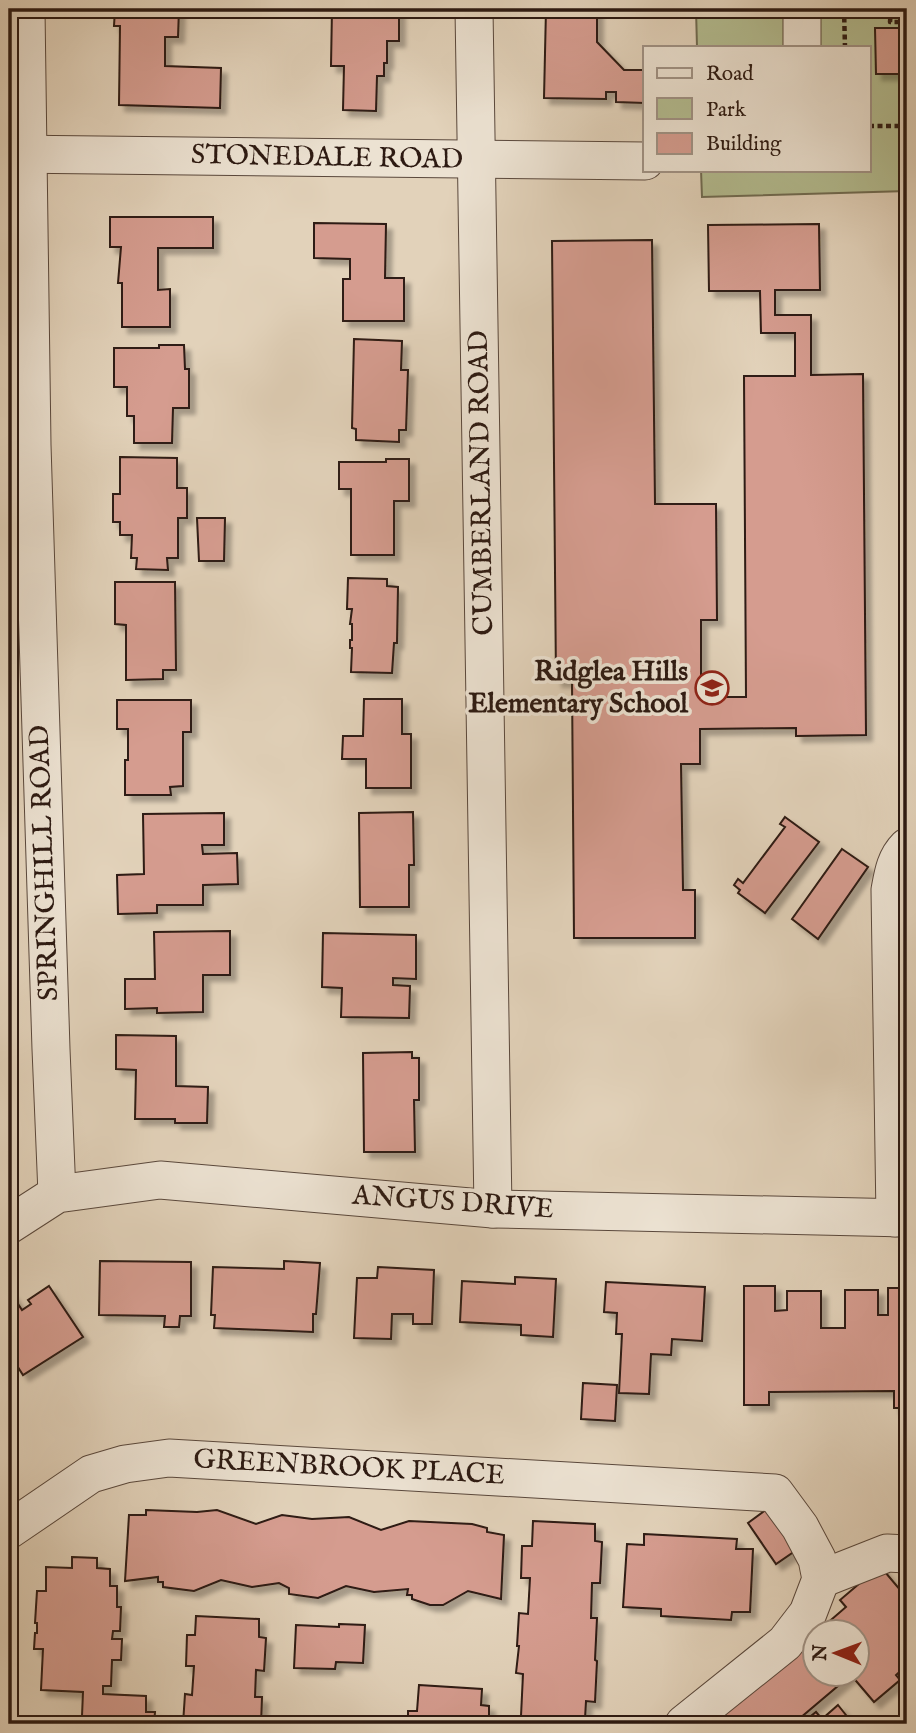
<svg xmlns="http://www.w3.org/2000/svg" width="916" height="1733" font-family="'IM FELL English',serif">
<defs>
<filter id="shadow"><feDropShadow dx="6" dy="6" stdDeviation="2" flood-color="#0004"/></filter>
</defs>
<rect width="100%" height="100%" fill="#e2d2ba"/>
<filter id="stains"><feTurbulence type="fractalNoise" baseFrequency=".00286" numOctaves="4"/><feColorMatrix values="0 0 0 0 .2 0 0 0 0 .09 0 0 0 0 .02 0 0 0 .5 -.17"/></filter>
<radialGradient id="worn" r=".72"><stop offset=".6" stop-color="#630" stop-opacity="0"/><stop offset="1" stop-color="#630" stop-opacity=".3"/></radialGradient>
<path fill="#b3bc90" stroke="#706b51" stroke-width="2" d="M696,9H907V191L702,197L701,170H869V47H697Z"/>
<g fill="#d59c8f" stroke="#2d1a12" stroke-width="2" filter="url(#shadow)">
<path d="M115,9H179L178,37H165V66L221,68L220,108L119,105L120,26H114Z"/>
<path d="M332,9L399,10V41H387V63H384V76H377L376,111L343,110L344,66H331Z"/>
<path d="M546,9H597V42L624,70H645V103L616,102V92H606V99L544,98Z"/>
<path d="M875,28H904V74H876Z"/>
<path d="M110,217H213V248H158V290L170,289V327H122V283H118L121,247H110Z"/>
<path d="M314,223L386,224L385,278H404V321H343V279H350V259L314,258Z"/>
<path d="M819,224L820,290H775V315H811V375L863,374L866,735L796,736V728L700,729V764H681L683,890H695V938H574L572,681H556L552,241L652,240L655,504H716L717,620H701V697H746L744,376H795V333H761L760,291H709L708,225Z"/>
<path d="M354,339L402,341L401,370H408L406,430H399V442L356,440V429L352,428Z"/>
<path d="M159,345H184L185,369H189V408H173L172,443H134V416H127V387H114V348H159Z"/>
<path d="M120,457L177,458V488H187V518H178V558H167L168,570L136,569L137,558H131L132,535H120V522H113V494H120Z"/>
<path d="M386,459H409V501H394V555H351V489H339V462H386Z"/>
<path d="M197,518H225L224,561H199Z"/>
<path d="M348,578L387,579V586L398,587L397,643H394L392,673L351,672L352,648H350V640H352V624H350L352,609H347Z"/>
<path d="M115,582H175L176,670H163V679L126,680V625L115,624Z"/>
<path d="M364,699H402V734H411V788H366V759H342L343,736H363Z"/>
<path d="M117,700H191V732H183V786L170,787L171,795H125V760H128V729H117Z"/>
<path d="M413,812L414,865H409V907H360L359,813Z"/>
<path d="M224,813V845H202L203,854L237,853L238,884L203,885V905H157V913L118,914L117,875L144,874L143,814Z"/>
<path d="M785,817L819,842L765,913L738,893L740,890L734,885L738,879L743,883L785,827L780,824Z"/>
<path d="M842,849L868,867L818,939L792,919Z"/>
<path d="M230,931V975H203V1012L157,1013V1008L125,1009V979H155L154,932Z"/>
<path d="M323,933L416,935V979L393,978V985L410,986L409,1018L341,1017L342,988L322,987Z"/>
<path d="M116,1035L176,1036V1086L208,1087L207,1123H175V1119H135L136,1070L116,1069Z"/>
<path d="M412,1052V1058H419V1100H414L415,1152H364L363,1053Z"/>
<path d="M100,1261L191,1262V1316H180L179,1327H164L165,1316L99,1315Z"/>
<path d="M284,1261L320,1263L316,1314H313V1332L214,1328L215,1315H211L213,1267L284,1269Z"/>
<path d="M378,1267L434,1270L432,1324H413V1314H392L391,1339L354,1338L357,1278H377Z"/>
<path d="M515,1277L556,1279L553,1337L521,1335V1325L460,1322L462,1281L515,1284Z"/>
<path d="M606,1282L705,1287L702,1341L672,1339L671,1355L651,1354L649,1394L619,1393L622,1334H616L617,1313L604,1312Z"/>
<path d="M49,1286L83,1337L23,1375L9,1353V1295L11,1293L22,1310L31,1304L28,1300Z"/>
<path d="M744,1286H775V1311L787,1310V1291H821V1328H845V1290H878V1315H888V1288H907V1408H894V1391L769,1392V1405H744Z"/>
<path d="M583,1383L617,1385L615,1421L581,1419Z"/>
<path d="M767,1509L795,1551L776,1564L748,1523Z"/>
<path d="M146,1510L197,1512L217,1510L256,1524L282,1515L312,1519L349,1517L381,1530L409,1521L472,1524L487,1528V1532L504,1535L501,1599L468,1591L443,1605H430L412,1599V1595H407L408,1589L374,1592L346,1586L318,1598L289,1594V1588L279,1583L252,1587L221,1580L194,1591L163,1587V1582H158V1577L125,1581L129,1515H146Z"/>
<path d="M533,1521L595,1524V1541L602,1542L600,1583H592L591,1618H597L595,1660L597,1661L595,1702L586,1701L585,1719L521,1716L523,1674L516,1673L519,1646H517L519,1613L528,1614L530,1578H521L522,1546H532Z"/>
<path d="M644,1534L737,1539L736,1549H753L750,1612H732L731,1620L661,1616V1609L623,1607L627,1544L644,1545Z"/>
<path d="M72,1557L97,1558V1568L110,1569V1586H117V1607H121L120,1631H113L112,1639H122L121,1660H112L111,1686H103V1694L146,1696V1712H155L154,1724H72V1716H82L83,1692L41,1690L43,1649H34L35,1633H37V1623H35L37,1591H46V1567L72,1568Z"/>
<path d="M880,1566L907,1598V1604L901,1609L907,1616V1665L896,1675L900,1680L874,1702L851,1675L793,1724H700L814,1634V1674H856V1632H817L846,1607L840,1600Z"/>
<path d="M196,1616L259,1619V1637L266,1638L264,1671L256,1670L255,1697H262L261,1724H183L185,1694L192,1695L194,1666H186L187,1635H195Z"/>
<path d="M339,1624L365,1625L363,1663L336,1662L335,1669L294,1668L296,1625L339,1627Z"/>
<path d="M419,1685L482,1689L481,1705L489,1706V1724H408V1711H417Z"/>
<path d="M838,1705L853,1724H801L816,1712L822,1719Z"/>
</g>
<g fill="none" stroke-linecap="round" stroke-linejoin="round">
<defs>
<g id="minor">
<path d="M26,9L32,445L51,1049L57,1194"/>
<path d="M474,9L493,1209"/>
<path d="M802,9V47"/>
<path d="M9,154L645,161"/>
<path d="M895,1218L890,890C893,874 895,859 907,847"/>
<path d="M9,1225L57,1194L160,1180L493,1209L907,1218"/>
<path d="M9,1530L91,1474L125,1464L169,1458L775,1493L800,1527L817,1559L821,1579L808,1613L785,1643L684,1724"/>
<path d="M821,1579L887,1553L907,1554"/>
</g>
</defs>
<use href="#minor" stroke="#5a483c" stroke-width="39"/>
<g stroke="#2d1a12" stroke-width="4.5" stroke-dasharray="5 3.5" stroke-linecap="butt">
<path d="M844,9L845,47"/>
<path d="M869,126H905L904,22H890L891,9"/>
</g>
<use href="#minor" stroke="#ece2d2" stroke-width="37"/>
</g>
<defs>
<symbol id="school-ring" viewBox="-11 -11 22 22"><circle r="9.5" fill="#ece2d2" stroke="#8f2418" stroke-width="1.5"/><path d="M0-5L7-2L0 1L-7-2ZM-4 1L0 2.5L4 1V4Q0 6-4 4Z" fill="#8f2418"/></symbol>
</defs>
<g fill-rule="evenodd">
<use href="#school-ring" x="693" y="669" width="38" height="38"/>
</g>
<g text-anchor="middle" dominant-baseline="central" stroke-width="7" stroke-linejoin="round" paint-order="stroke">
<g font-size="28" fill="#2d1a12" stroke="#ece2d2">
<text transform="translate(327 158) rotate(1)">STONEDALE ROAD</text>
<text transform="translate(482 483) rotate(-91)">CUMBERLAND ROAD</text>
<text transform="translate(45 863) rotate(-92)">SPRINGHILL ROAD</text>
<text transform="translate(453 1203) rotate(4)">ANGUS DRIVE</text>
<text transform="translate(349 1468) rotate(3)">GREENBROOK PLACE</text>
</g>
<g font-size="28" font-weight="bold" fill="#2d1a12" stroke="#ece2d2" text-anchor="end">
<text x="688" y="672">Ridglea Hills<tspan x="688" dy="32">Elementary School</tspan></text>
</g>
</g>
<rect width="916" height="1733" fill="none" stroke="#e2d2ba" stroke-width="35"/>
<rect x="10" y="10" width="895" height="1712" fill="none" stroke="#2d1a12" stroke-width="3.5"/>
<rect x="18" y="18" width="881" height="1698" fill="none" stroke="#2d1a12" stroke-width="2"/>
<rect x="643" y="46" width="228" height="126" fill="#ece2d2" stroke="#a09285" stroke-width="2"/>
<rect x="657" y="68" width="35" height="10" fill="#ece2d2" stroke="#a09285" stroke-width="2"/>
<text x="706" y="80" font-size="21" fill="#2d1a12">Road</text>
<rect x="657" y="98" width="35" height="21" fill="#b3bc90" stroke="#a09285" stroke-width="2"/>
<text x="706" y="116" font-size="21" fill="#2d1a12">Park</text>
<rect x="657" y="133" width="35" height="21" fill="#d59c8f" stroke="#a09285" stroke-width="2"/>
<text x="706" y="150" font-size="21" fill="#2d1a12">Building</text>
<g transform="translate(836 1653) rotate(271)"><circle r="33" fill="#ece2d2" stroke="#a09285" stroke-width="2"/>
<path d="M0-5L12 26L0 18L-12 26Z" fill="#8f2418"/>
<text y="-10" font-size="19" font-weight="bold" text-anchor="middle" fill="#2d1a12">N</text>
</g>
<rect width="100%" height="100%" filter="url(#stains)"/>
<rect width="100%" height="100%" fill="url(#worn)"/>
</svg>
